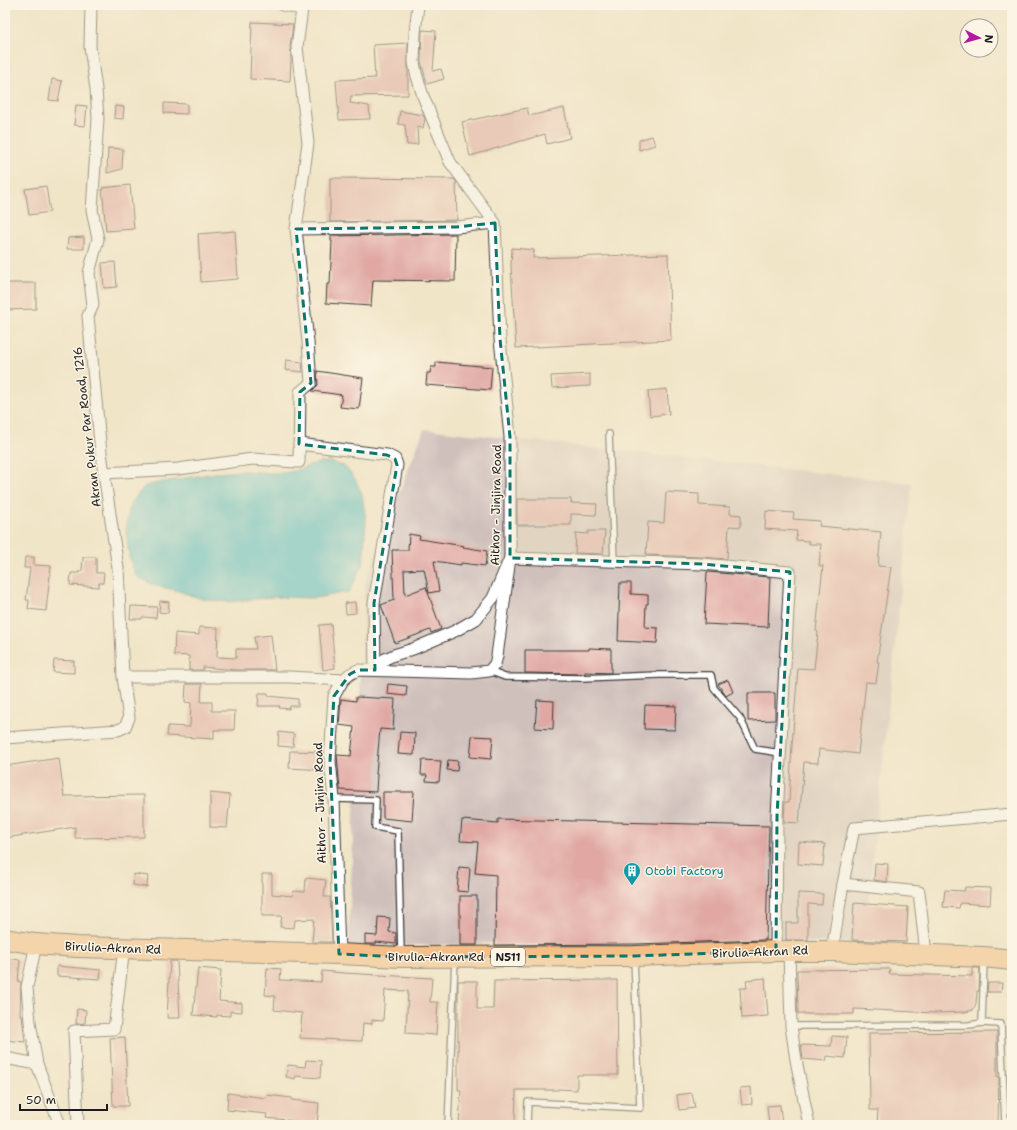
<svg xmlns="http://www.w3.org/2000/svg" width="1017" height="1130" font-family="'Shantell Sans',sans-serif">
<rect width="100%" height="100%" fill="#fcf5e5"/>
<filter id="ink" filterUnits="userSpaceOnUse"><feTurbulence type="fractalNoise" baseFrequency=".025" numOctaves="2"/><feDisplacementMap in="SourceGraphic" scale="8" xChannelSelector="R" yChannelSelector="G"/><feConvolveMatrix kernelMatrix="1 2 1 2 8 2 1 2 1" color-interpolation-filters="sRGB"/></filter>
<filter id="wash" filterUnits="userSpaceOnUse"><feTurbulence type="fractalNoise" baseFrequency=".012" numOctaves="4" result="noise"/><feDisplacementMap in="SourceGraphic" scale="16" xChannelSelector="R" yChannelSelector="G"/><feGaussianBlur stdDeviation="0.9" result="paint"/><feColorMatrix in="noise" values="0 0 0 0 0 0 0 0 0 0 0 0 0 0 0 0 0 1.4 0 .05"/><feComposite in="paint" operator="in"/></filter>
<g filter="url(#wash)">
<rect width="100%" height="100%" fill="#f1e5c8"/>
<path fill="#cfc0bb" d="M424,429L912,483L864,942L776,943L678,938L348,947L365,582Z"/>
<path fill="#50bec7" stroke="#366d72" d="M321,462H331L344,466L355,479L362,494L366,521L363,565L349,592L315,598L272,597L228,602L202,599L175,590L156,586L136,576L129,557L126,528L130,504L145,486L163,482L215,473L244,471L271,473L290,472Z"/>
<g id="blocks">
<g fill="#e0a7a3">
<path d="M252,22L293,24L290,46L291,59L290,81L250,79Z"/>
<path d="M422,30L436,31L433,71L441,69L444,79L427,84L421,61Z"/>
<path d="M408,43V95L351,96L350,103L369,106L370,119L339,120L336,80L375,78L373,45Z"/>
<path d="M52,79L62,81L58,101L49,100Z"/>
<path d="M164,103L187,104V114L164,113Z"/>
<path d="M76,105L87,106L85,126L74,125Z"/>
<path d="M115,106L124,107L123,119L114,118Z"/>
<path d="M527,108L529,116L564,108L570,138L547,144L545,134L470,156L462,122Z"/>
<path d="M400,111L423,115L425,119L423,128L417,127L418,144L407,145L405,125L398,124Z"/>
<path d="M652,136L655,145L639,150V140Z"/>
<path d="M108,148L123,149L122,169L107,173Z"/>
<path d="M330,178L454,179L456,181L457,220L330,222Z"/>
<path d="M130,185L134,229L106,231L102,188Z"/>
<path d="M46,186L50,212L29,215L25,189Z"/>
<path d="M235,231L238,279L201,282L198,234Z"/>
<path d="M456,234L455,281L373,280L371,306L326,303L327,284H330L332,241H331V236Z"/>
<path d="M84,237V249H67L68,238Z"/>
<path d="M512,248L534,250L533,258L668,254L671,340L516,348L511,266Z"/>
<path d="M115,262L117,287L104,288L102,263Z"/>
<path d="M5,283H36V309L5,310Z"/>
<path d="M286,360L302,362L303,372L285,370Z"/>
<path d="M436,362L492,367L490,390L426,385L427,373H430L431,367H436Z"/>
<path d="M317,371L363,378L359,409L340,407L342,395L312,391L318,385Z"/>
<path d="M590,374V386L552,388L551,376Z"/>
<path d="M667,389L669,414L650,416L648,391Z"/>
<path d="M666,492L699,494V505L730,507V514L741,515V527L729,526L727,559L702,557L646,555L648,522L664,523Z"/>
<path d="M517,499H571V503L597,504L596,515L571,514V525H517Z"/>
<path d="M766,511L794,513L793,519L820,521L819,526L881,532L878,566L891,567L877,662H879L876,683L866,682L858,754L819,749L818,763L804,762L799,823L784,822L785,802H789L792,745L798,668L814,669L818,632L816,631L823,566H819L821,544H809V541L796,540L797,531L765,529Z"/>
<path d="M588,531H605L603,554L575,553L576,533L588,534Z"/>
<path d="M409,534L420,536L419,539L464,546L463,547L487,551L485,566L461,563V565L434,561L439,591L429,593L424,569L404,570L405,595L426,587L441,629L431,633L430,630L395,643L381,605L394,600L392,550H408Z"/>
<path d="M25,557H34V565L51,566L46,611L28,609L29,600H26L30,568H24Z"/>
<path d="M83,557H96V573H104L103,583H99V587L70,585L71,573H79V571H82Z"/>
<path d="M707,572L770,577L768,627L704,624Z"/>
<path d="M620,583H631V594L648,595V604H646L645,627L658,628L657,643L618,641Z"/>
<path d="M160,601L169,602L168,613L159,612Z"/>
<path d="M355,602L356,613L346,614L345,603Z"/>
<path d="M131,606L157,607L156,618L142,617V619H130Z"/>
<path d="M331,624L335,668L323,670L319,625Z"/>
<path d="M199,627L218,628L217,657L236,658V649H256L254,637L271,635L275,670H236L203,667V670H189V656L174,655L175,633L199,635Z"/>
<path d="M589,648L611,649V673L585,672V674H581L525,673V650H589Z"/>
<path d="M54,660L74,661V673L53,672Z"/>
<path d="M728,680L733,692L726,696L718,684Z"/>
<path d="M186,684H202L201,702H212V711H235L234,730H214V739L167,736L168,726L190,727L191,703L185,702Z"/>
<path d="M388,684L407,686L406,696L387,694Z"/>
<path d="M259,693H268V696L298,699V706H290L289,709L279,708L280,706H258Z"/>
<path d="M748,693H775V720L748,721Z"/>
<path d="M356,697L395,699L393,730L380,729L376,774H377L376,792L340,790L337,755L351,756L354,727L339,725L341,699L356,701Z"/>
<path d="M537,700L554,701L553,729L535,728Z"/>
<path d="M645,705L676,706L675,730L644,729Z"/>
<path d="M279,732L294,734L293,747L278,746Z"/>
<path d="M400,732L415,733L414,755L398,754Z"/>
<path d="M472,736L493,737L491,759L470,757Z"/>
<path d="M290,751L324,752V770L289,768Z"/>
<path d="M59,758L64,796L144,795V837L75,838V827L5,838V766Z"/>
<path d="M422,760L441,761L439,782L426,781L427,775H421Z"/>
<path d="M448,760L458,761L457,771L447,770Z"/>
<path d="M383,792H414L412,821L383,818Z"/>
<path d="M210,793L230,795L227,828L210,827Z"/>
<path d="M498,819L769,826L766,940L634,944L495,945L496,875L475,873L478,842L460,841L462,820L498,823Z"/>
<path d="M799,842L825,844L823,866L798,864Z"/>
<path d="M875,863L888,864L887,882L874,880Z"/>
<path d="M459,867L470,868L468,892L457,891Z"/>
<path d="M134,874L148,876L147,887L133,885Z"/>
<path d="M262,874H272V894L293,896L294,891L305,892L306,878L326,880L324,897H330L332,942H312L314,919L295,920L294,928L280,927L282,916H262Z"/>
<path d="M965,887L991,888L990,905L960,903L959,908L943,907L945,890L964,891Z"/>
<path d="M798,893L823,894L822,905L808,904V940H786V923H798Z"/>
<rect x="460" y="896" width="17" height="49"/>
<path d="M854,903L908,907L906,942L852,940Z"/>
<path d="M378,917L390,918L389,932L396,933V944L376,942V944H365V935L377,936Z"/>
<path d="M5,958L20,960L18,981L21,982L20,1015H22L25,1042L5,1040Z"/>
<path d="M170,961H177L180,1018H167Z"/>
<path d="M57,966L101,970L100,979L57,976Z"/>
<path d="M198,968L221,970L219,1001L242,1003V1012L230,1011V1016L217,1015V1017L193,1015Z"/>
<path d="M267,968L281,969L280,980L300,981L321,982L322,971L343,973L432,978L430,1002H438L436,1035L406,1033L408,991L385,990L383,1021L372,1020V1024L363,1023L362,1041L300,1038L302,1013L274,1010L275,996L265,995Z"/>
<path d="M972,968H980L979,991H977L976,1004L973,1010L965,1012L935,1013L854,1009V1014H798L797,970L890,969L889,974L972,976Z"/>
<path d="M765,978L768,1016L742,1018L740,988H747L746,980Z"/>
<path d="M617,980L618,1075H577V1090L558,1089V1090H516L515,1125H459L461,1090H458V981H477V1009H493L494,981Z"/>
<path d="M988,983H1002L1001,992H987Z"/>
<path d="M77,1009L86,1010L85,1023L76,1024Z"/>
<path d="M997,1032V1077H999L998,1125H877L878,1110H870L869,1033Z"/>
<path d="M832,1036L847,1037L845,1058L827,1056L826,1061L803,1059L801,1045L831,1046Z"/>
<path d="M125,1037L128,1106H113L110,1038Z"/>
<path d="M306,1060L321,1061L320,1078L296,1076L295,1079L286,1077L288,1065L305,1067Z"/>
<path d="M751,1087L752,1104L742,1105L740,1088Z"/>
<path d="M228,1093L266,1098L267,1095L292,1098V1100L319,1103L317,1125H295L296,1121L266,1118L267,1114L227,1110Z"/>
<path d="M692,1093L695,1108L679,1110L677,1095Z"/>
<path d="M780,1105L782,1125H769L767,1106Z"/>
</g>
</g>
</g>
<g filter="url(#ink)">
<use href="#blocks" fill-opacity="0" stroke="#3c3a36" stroke-width="1"/>
<g fill="none" stroke-linecap="round" stroke-linejoin="round">
<defs>
<g id="lane">
<path d="M609,434L614,562"/>
<path d="M489,671L505,677L581,678L659,675H711L714,688L740,718L755,749L780,753"/>
<path d="M334,799L376,800L375,827L398,831L401,953"/>
<path d="M982,1023L1001,1024L1005,1125"/>
<path d="M791,1026L969,1025L982,1023L984,961"/>
<path d="M448,1125L455,959"/>
<path d="M527,1125L528,1102L640,1108L634,958"/>
</g>
<g id="street">
<path d="M282,5L302,9L297,47L308,143L296,229"/>
<path d="M299,444L387,455L395,459L397,465L374,603L375,670"/>
<path d="M104,473L178,469L253,459L296,462H299L300,392L311,383L308,342L296,229L456,227L495,223"/>
<path d="M375,670L385,659L394,655L413,649L455,631L476,619L493,598L510,558L702,564L790,572L777,816L776,951"/>
<path d="M123,677H290L343,680"/>
<path d="M5,738L118,730L125,727L129,718L123,677L118,568L101,453L88,316L93,305L89,273L98,239L92,210L98,119L96,89L90,47L91,5"/>
<path d="M843,884L919,892L926,954"/>
<path d="M36,944L27,987L30,1022L37,1064L60,1125"/>
<path d="M789,951L791,1026L796,1060L809,1125"/>
<path d="M832,951L843,884L854,828L1012,814"/>
<path d="M339,954L334,799L330,761L334,696L343,680L350,674L358,670L471,673L489,671L495,664L497,656L510,558V437L500,339L495,223L450,162L423,96L416,73L414,62L415,33L418,5"/>
<path d="M5,1058L37,1064"/>
<path d="M78,1125L74,1031L114,1029L124,948"/>
</g>
<path id="highway" d="M5,939L36,944L77,947L339,954L401,957L634,956L776,951H832L984,957L1012,960"/>
</defs>
<use href="#lane" stroke="#3c3a36" stroke-width="8"/>
<use href="#street" stroke="#3c3a36" stroke-width="13"/>
<use href="#highway" stroke="#3c3a36" stroke-width="22"/>
<use href="#lane" stroke="#fff" stroke-width="5.5"/>
<use href="#street" stroke="#fff" stroke-width="11"/>
<use href="#highway" stroke="#f6be87" stroke-width="20"/>
</g>
</g>
<path d="M0 0H1017V1130H0ZM495,223L500,339L510,437V558L702,564L790,572L777,816L776,951L634,956L401,957L339,954L330,761L334,696L350,674L358,670H375L374,603L397,465L395,459L387,455L299,444L300,392L311,383L296,229L456,227Z" fill="#f1e5c8" fill-opacity=".55" fill-rule="evenodd"/>
<path fill="none" stroke="#0f766e" stroke-width="3" stroke-dasharray="8 5" stroke-linejoin="round" d="M495,223L500,339L510,437V558L702,564L790,572L777,816L776,951L634,956L401,957L339,954L330,761L334,696L350,674L358,670H375L374,603L397,465L395,459L387,455L299,444L300,392L311,383L296,229L456,227Z"/>
<defs>
<symbol id="building-pin" viewBox="-11 -11 22 30"><path d="M0 17L-7.5 6A9.5 9.5 0 1 1 7.5 6Z" fill="#0f9aa8" stroke="#fcf5e5"/><path d="M-4-6H4V6H1V3H-1V6H-4ZM-2.5-4.3h1.7v1.8h-1.7ZM.8-4.3h1.7v1.8H.8ZM-2.5-1h1.7V.8h-1.7ZM.8-1h1.7V.8H.8Z" fill="#fff"/></symbol>
</defs>
<g fill-rule="evenodd">
<use href="#building-pin" x="622" y="861" width="20" height="27"/>
</g>
<g text-anchor="middle" dominant-baseline="central" stroke-width="3" stroke-linejoin="round" paint-order="stroke">
<rect fill="#fcf5e5" stroke="#5f5d58" stroke-width="1" x="491" y="948" width="34" height="18" rx="3"/>
<g font-size="11" font-weight="bold" fill="#1c1c1c">
<text x="508" y="957">N511</text>
</g>
<g font-size="12" fill="#1c1c1c" stroke="#fcf5e5">
<text transform="translate(87 427) rotate(-97)">Akran Pukur Par Road, 1216</text>
<text transform="translate(496 505) rotate(-89)">Aithor - Jinjira Road</text>
<text transform="translate(320 803) rotate(-92)">Aithor - Jinjira Road</text>
<text transform="translate(113 948) rotate(2)">Birulia-Akran Rd</text>
<text transform="translate(760 952) rotate(-2)">Birulia-Akran Rd</text>
<text x="436" y="957">Birulia-Akran Rd</text>
</g>
<g font-size="12" fill="#0d838f" stroke="#fcf5e5" text-anchor="start">
<text x="645" y="871">Otobi Factory</text>
</g>
</g>
<rect width="1017" height="1130" fill="none" stroke="#fcf5e5" stroke-width="20"/>
<g transform="translate(979 38) rotate(96)"><circle r="19" fill="#fcf5e5" stroke="#a29e95"/>
<path d="M0-3L7 15L0 10L-7 15Z" fill="#b5179e"/>
<text y="-6" font-size="11" font-weight="bold" text-anchor="middle" fill="#1c1c1c">N</text>
</g>
<path d="M20 1104v6h87v-6" fill="none" stroke="#1c1c1c" stroke-width="2"/>
<text x="26" y="1104" font-size="12" fill="#1c1c1c" stroke="#fcf5e5" stroke-width="3" paint-order="stroke">50 m</text>
</svg>
